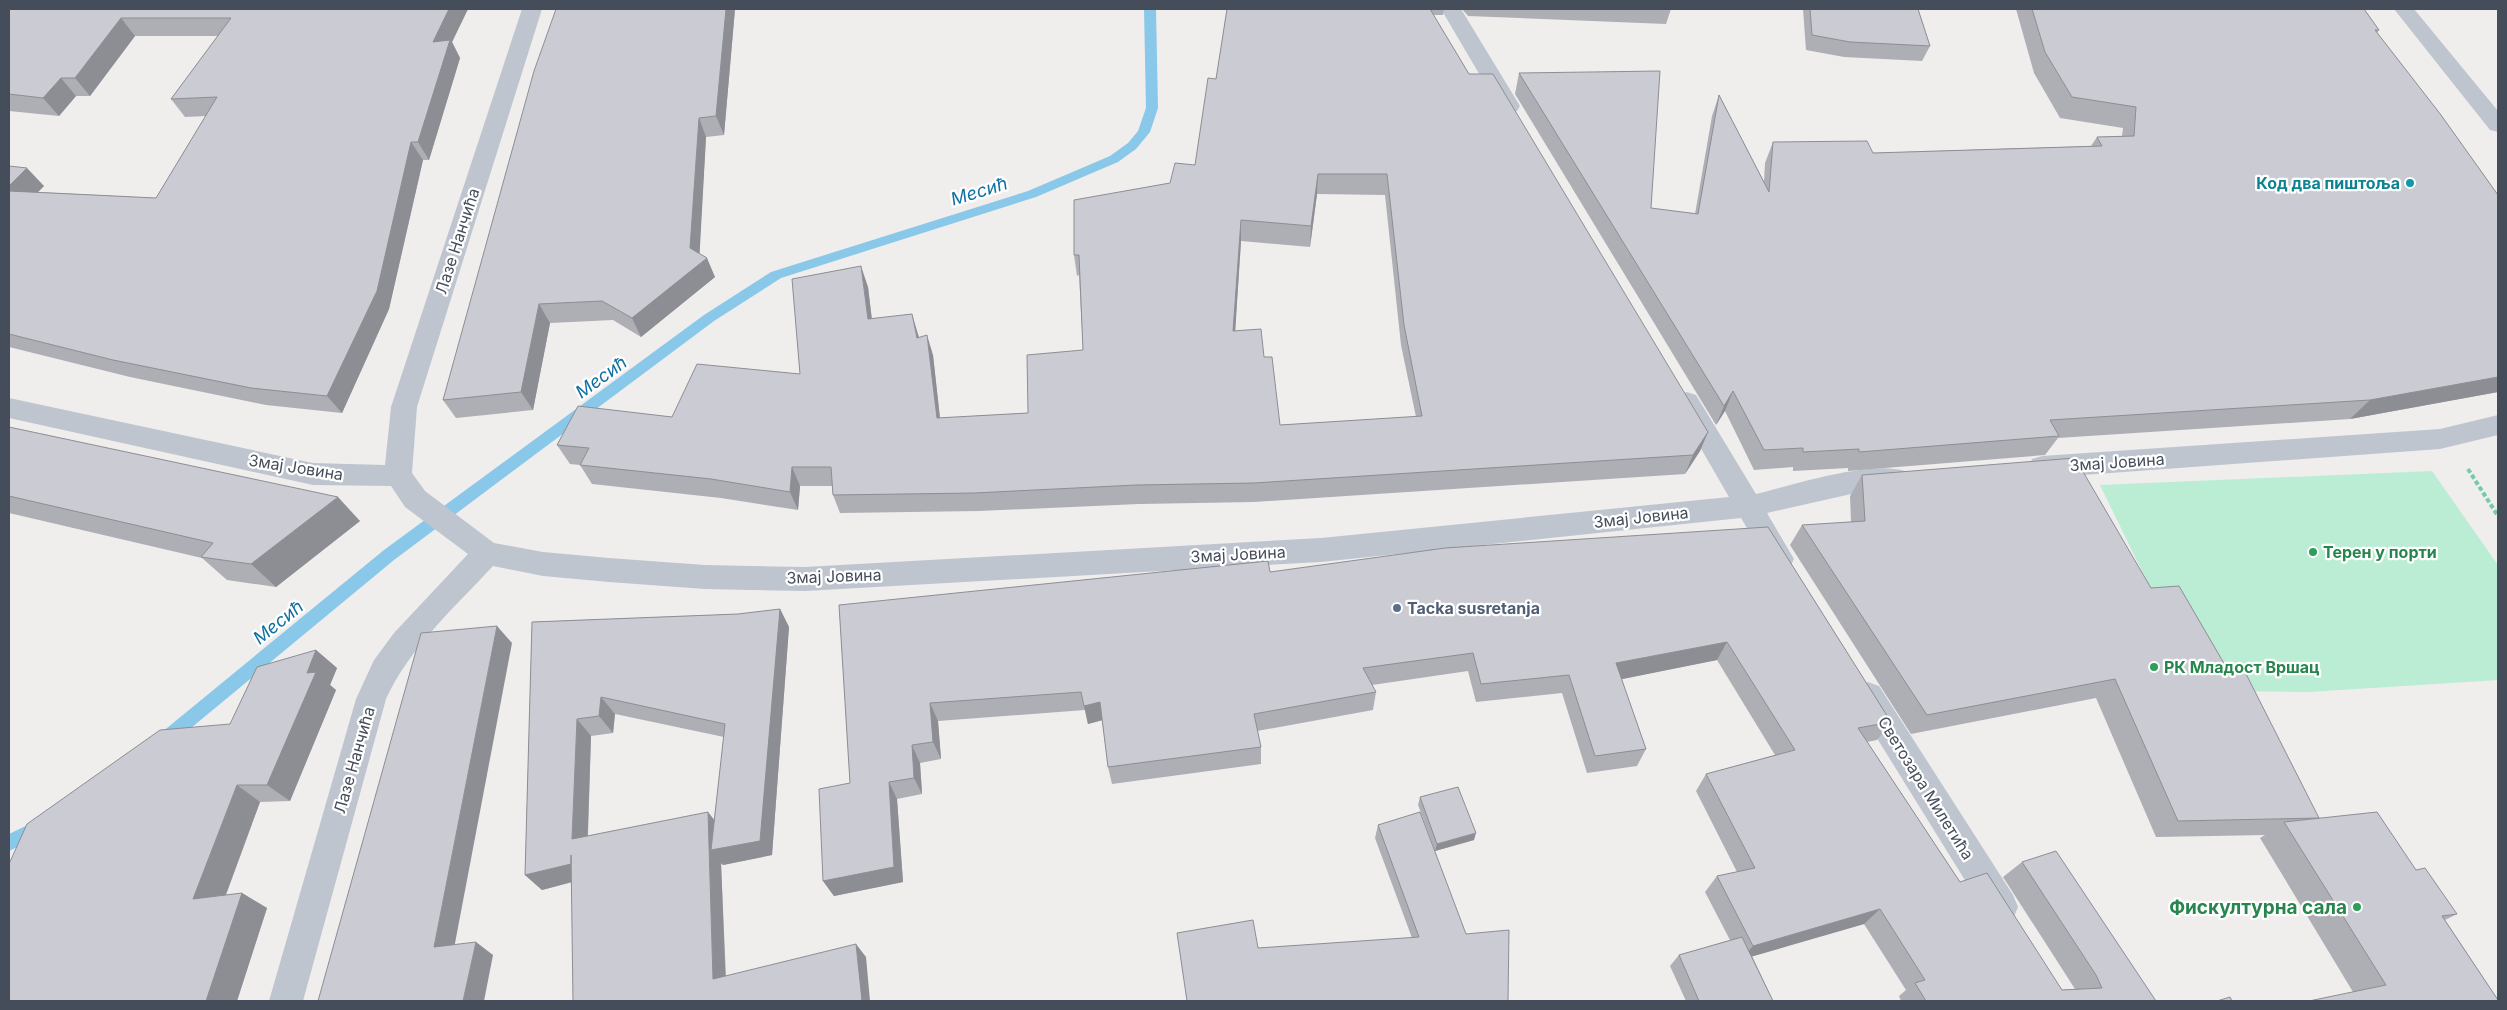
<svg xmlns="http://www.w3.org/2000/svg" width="2507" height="1010" font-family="Inter,sans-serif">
<rect width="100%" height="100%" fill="#f0eded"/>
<path fill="#bbedd5" d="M2432,471L2498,565V680L2309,692L2223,691L2159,606L2100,485Z"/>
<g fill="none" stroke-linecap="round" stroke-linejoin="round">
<g fill="#8ac8e9" fill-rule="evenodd">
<path d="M1144,9H1156L1158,108L1150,132L1136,149L1118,162L1036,197L781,278L714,321L394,560L168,747L162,750L156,747L154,742L156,737L384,550L704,315L771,272L1028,191L1110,156L1128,143L1138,131L1146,108Z"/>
<path d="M38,820L44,822L47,828L44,834L9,851V834Z"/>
</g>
<path stroke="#75caab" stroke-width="4" stroke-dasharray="4.5 2.5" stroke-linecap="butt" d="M2468,469L2498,516"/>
<g fill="#bec5cf" fill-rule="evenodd">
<path d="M522,9H542L417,407L412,473L425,491L494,543L543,552L609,558L705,565L805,567L1321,538L1729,497L1674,402L1678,395L1687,392L1696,395L1756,494C1793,485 1870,460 1905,471L1909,479L1905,487L1895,490L1860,492L1767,513L1794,559L1790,567L1780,571L1770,567L1741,518L1321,562L805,591L705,589L609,582L543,576L493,566C454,608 410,647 386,699L303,1001H269L356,699L374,660L394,633L468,554L405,507L391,486L313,485L9,418V398L313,463L385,465L391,407Z"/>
<path d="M1441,9H1461L1520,106L1517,111L1509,113L1501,111Z"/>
<path d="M2394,9H2414L2498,111V132L2490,130Z"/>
<path d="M2498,415V435L2440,449L2042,478L2032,475L2029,467L2032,459L2042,456L2440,429Z"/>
<path d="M1868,682L1879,686L2013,895L2018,907L2013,919L2001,923L1989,919L1857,706L1853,696L1857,686Z"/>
</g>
</g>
<g fill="#aeafb5" fill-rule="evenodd">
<path d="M9,9H468L452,42L460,58L429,160H423L389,309L342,413L266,405L130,377L9,347V166L44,186L38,192L156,198L206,116L185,117L171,99L218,36H135L90,96H76L59,116L9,111Z"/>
<path d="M556,9H735L724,135L706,137L699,254L715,277L641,337L613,320L550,323L533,410L456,418L443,400Z"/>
<path d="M1227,9H1444L1443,15H1433L1469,74L1708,432L1700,451L1685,474L1254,502L1139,504L979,511L840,513L833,495L832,486H800L798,510L721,498L592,484L580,465L570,464L557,445L672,417L800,374L868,287L872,319L918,334L919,338L933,355L940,418L1028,413L1083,350L1079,275L1077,276L1074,255L1195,165L1216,79ZM1317,194L1385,195L1401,345L1416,417L1280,425L1264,357L1235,330L1241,241L1310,247Z"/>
<path d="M1462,9H1671L1666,24L1468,16Z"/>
<path d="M1803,9H1918L1930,46L1922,61L1844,57L1806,50Z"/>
<path d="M2016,9H2364L2379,30L2377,33L2498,195V392L2350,419L2058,438L2045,455L1848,471V468L1793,471V467L1754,470L1725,411L1716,425L1515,94L1519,73L1651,208L1695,214L1712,116L1719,95L1764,182L1765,163L1773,142L1873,153L2091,146L2097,137L2122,136L2123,128L2060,118L2034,73Z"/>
<path d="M9,427L360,521L276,587L227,580L202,558L9,513Z"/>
<path d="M1862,475L2151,588L2229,672L2319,818L2416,870L2457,914L2445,920L2498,1000L2353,992L2260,838L2265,835L2156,837L2096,698L1911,734L1790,545L1802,525L1851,522L1850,496Z"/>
<path d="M1768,527L1891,722L1877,740L1867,742L1960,882L2062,990L2075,989L2003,877L2022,862L2156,1001H1901L1899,996L1906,990L1864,924L1752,956L1773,1001H1686L1670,966L1679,955L1730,940L1705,892L1717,876L1737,872L1696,791L1706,774L1775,755L1717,660L1621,679L1646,749L1637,766L1587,773L1562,693L1476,702L1468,671L1372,685L1376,692L1373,710L1257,731L1261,747V764L1112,784L1108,767L1102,720L1088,724L1085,710L938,721L941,759L920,763L922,794L897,799L903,882L834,896L823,881L850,783L839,605L1270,572Z"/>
<path d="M780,609L789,627L772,855L723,865L721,863L726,976L866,957L573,1001L572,882L542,890L525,875L532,622L738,614ZM615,714L724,737L714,820L588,836L591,736L613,733Z"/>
<path d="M316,650L337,668L330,685L336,690L290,801L260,802L226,895L242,893L267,908L237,1001H9L230,724Z"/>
<path d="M1420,797L1474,840L1435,851L1418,805Z"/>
<path d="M1378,825L1466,934L1187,1001L1258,948L1412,938L1375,838Z"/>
</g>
<g fill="#8d8e94">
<path d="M449,9H468L452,42L460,58L429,160L418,142L433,42Z"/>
<path d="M726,9H735L724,135L716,116Z"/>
<path d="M121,18L135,36L90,96L75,78Z"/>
<path d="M61,78L76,96L59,116L43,98Z"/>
<path d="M699,118L706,137L699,265L707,258L715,277L641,337L632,318L690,248Z"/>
<path d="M411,142L423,160L389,309L342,413L327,396Z"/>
<path d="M27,168L44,186L22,208L9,194V186Z"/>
<path d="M1318,174L1317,194L1310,247L1311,226Z"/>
<path d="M1241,220V241L1234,350L1233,331Z"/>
<path d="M861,266L868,287L874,339L868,319Z"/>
<path d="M539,304L550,323L533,410L521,392Z"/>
<path d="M912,314L918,334L923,358L917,338Z"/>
<path d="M927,335L933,355L942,437L937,418Z"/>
<path d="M2498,377V392L2350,419L2370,400Z"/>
<path d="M1733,391L1725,411L1716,425L1724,406Z"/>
<path d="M1708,432L1700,451L1685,474L1693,455Z"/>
<path d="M792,467L800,486L798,510L790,492Z"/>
<path d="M338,497L360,521L276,587L251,564Z"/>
<path d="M780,609L789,627L772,855L723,865L721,863L726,991L713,979L708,812L720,827Z"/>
<path d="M497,626L512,643L452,959L434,947Z"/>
<path d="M1727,642L1717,660L1608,682L1616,663Z"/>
<path d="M316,650L337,668L330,685L336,690L290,801L267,785L307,673Z"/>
<path d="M601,697L615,714L613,733L599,716Z"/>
<path d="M1100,702L1103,720L1088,724L1084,706Z"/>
<path d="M930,703L938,721L941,759L933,742Z"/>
<path d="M577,719L591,736L587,854L572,839Z"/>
<path d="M912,745L920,763L922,794L914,778Z"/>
<path d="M889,782L897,799L903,882L834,896L823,881Z"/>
<path d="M237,785L260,802L219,913L193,899Z"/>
<path d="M1476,833L1474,840L1435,851L1437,844Z"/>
<path d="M571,864L587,878L542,890L525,875Z"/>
<path d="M242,893L267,908L237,1001H206Z"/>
<path d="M1880,909L1864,924L1740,960L1753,946Z"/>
<path d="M476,942L493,955L484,1001H463Z"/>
<path d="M856,944L866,957L870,1001H858Z"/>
</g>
<g fill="#cacbd3" stroke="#8d8e94" fill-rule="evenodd">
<path d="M9,9H449L433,42L450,40L418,142H411L377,291L327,396L251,388L113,360L9,334V191L156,198L217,97L171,99L231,18H121L75,78H61L43,98L9,94Z"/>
<path d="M556,9H726L716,116L699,118L690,248L707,258L632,318L602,301L539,304L521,392L443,400L534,71Z"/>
<path d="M1227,9H1430L1469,74H1493L1708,432L1693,455L1254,483L1136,485L974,493L833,495L831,467H792L790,492L711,479L580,465L589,448L557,445L578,406L672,417L697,364L800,374L792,279L861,266L868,319L912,314L917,338L927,335L937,418L1028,413L1027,355L1083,350L1079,255H1074V200L1170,183L1175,163L1195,165L1208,78L1216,79ZM1318,174H1387L1404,325L1422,416L1280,425L1272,357H1264L1261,329L1233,331L1241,220L1311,226Z"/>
<path d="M1810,9H1918L1930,46L1850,42L1812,35Z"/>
<path d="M2032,9H2364L2379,30H2375L2441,115L2498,195V377L2370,400L2050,420L2059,436L1859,452V449L1803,452V448L1764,450L1733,391L1724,406L1519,73L1660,71L1651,208L1698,214L1719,95L1769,192L1773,142L1867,141L1873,153L2102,146L2097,137L2134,136L2136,107L2072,97L2045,52Z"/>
<path d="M9,166L27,168L9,186Z"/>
<path d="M9,427L338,497L251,564L201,557L213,543L9,496Z"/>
<path d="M2075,458L2151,588L2179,586L2229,672H2245L2319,818L2178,821L2115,679L1927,715L1802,525L1865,521L1862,475Z"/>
<path d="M1768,527L1891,722L1858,728L1960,882L1987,873L2062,990L2102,988L2096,975L2022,862L2056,851L2156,1001H1926L1915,983L1925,980L1880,909L1753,946L1717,876L1755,868L1706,774L1795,750L1727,642L1616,663L1646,749L1595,756L1569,675L1481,684L1473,653L1363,668L1376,692L1254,714L1261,747L1108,767L1100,702L1084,706L1081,692L930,703L933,742L912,745L914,778L889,782L894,867L823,881L819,789L850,783L839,605L1268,561L1270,572L1445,548Z"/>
<path d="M780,609L760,841L711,850L725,724L601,697L599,716L577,719L572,839L708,812L713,979L856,944L862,1000L858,1001H573L571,855V864L525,875L532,622L738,614Z"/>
<path d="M497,626L434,947L476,942L463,1001H318L421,633Z"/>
<path d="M316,650L307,673L316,672L267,785H237L193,899L242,893L206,1001H9V864L27,824L160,730L230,724L257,667Z"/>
<path d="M1458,787L1476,833L1437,844L1420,797Z"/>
<path d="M1420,812L1466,934L1509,930L1508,1001H1187L1177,933L1253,920L1258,948L1419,937L1378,825Z"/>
<path d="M2377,812L2416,870L2425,868L2457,914L2442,916L2498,1000V1001H2309L2386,985L2284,822Z"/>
<path d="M1742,937L1773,1001H1699L1679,955Z"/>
<path d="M2230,997L2232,1001H2217Z"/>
</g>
<circle fill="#0f9aa8" stroke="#fff" stroke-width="2" cx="2410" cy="183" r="5"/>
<g fill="#2e9e5b" stroke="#fff" stroke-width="2">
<circle cx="2313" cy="552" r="5"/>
<circle cx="2154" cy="667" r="5"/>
<circle cx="2357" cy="907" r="5"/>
</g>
<circle fill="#5c6f8a" stroke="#fff" stroke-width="2" cx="1397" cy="608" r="5"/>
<g text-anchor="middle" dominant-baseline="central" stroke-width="4.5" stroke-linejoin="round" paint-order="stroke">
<g font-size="16" font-weight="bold" fill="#0d838f" stroke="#fff" text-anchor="end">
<text x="2400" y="183">Код два пиштоља</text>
</g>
<g font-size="16" fill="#464d5a" stroke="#fff">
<text transform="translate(457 241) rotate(-72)">Лазе Нанчића</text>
<text transform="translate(2117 462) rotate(-4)">Змај Јовина</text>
<text transform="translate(296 467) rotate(9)">Змај Јовина</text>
<text transform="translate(1641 517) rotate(-6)">Змај Јовина</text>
<text transform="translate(1238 554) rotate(-3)">Змај Јовина</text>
<text transform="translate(834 576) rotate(-2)">Змај Јовина</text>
<text transform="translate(354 760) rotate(-74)">Лазе Нанчића</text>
<text transform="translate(1926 788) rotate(58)">Светозара Милетића</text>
</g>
<g font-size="16" font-weight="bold" fill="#27864d" stroke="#fff" text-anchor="start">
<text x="2323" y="552">Терен у порти</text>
<text x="2164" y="667">РК Младост Вршац</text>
</g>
<g font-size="16" font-weight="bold" fill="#4e5e75" stroke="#fff" text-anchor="start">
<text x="1407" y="608">Tacka susretanja</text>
</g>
<g font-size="18" font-style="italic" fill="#1070a2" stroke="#fff">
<text transform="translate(979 191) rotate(-17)">Месић</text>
<text transform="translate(601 377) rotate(-36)">Месић</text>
<text transform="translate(278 622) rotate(-39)">Месић</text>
</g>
<g font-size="19" font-weight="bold" fill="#27864d" stroke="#fff" text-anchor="end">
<text x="2347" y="907">Фискултурна сала</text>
</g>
</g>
<rect width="2507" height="1010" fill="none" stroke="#464d5a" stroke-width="20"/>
</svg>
